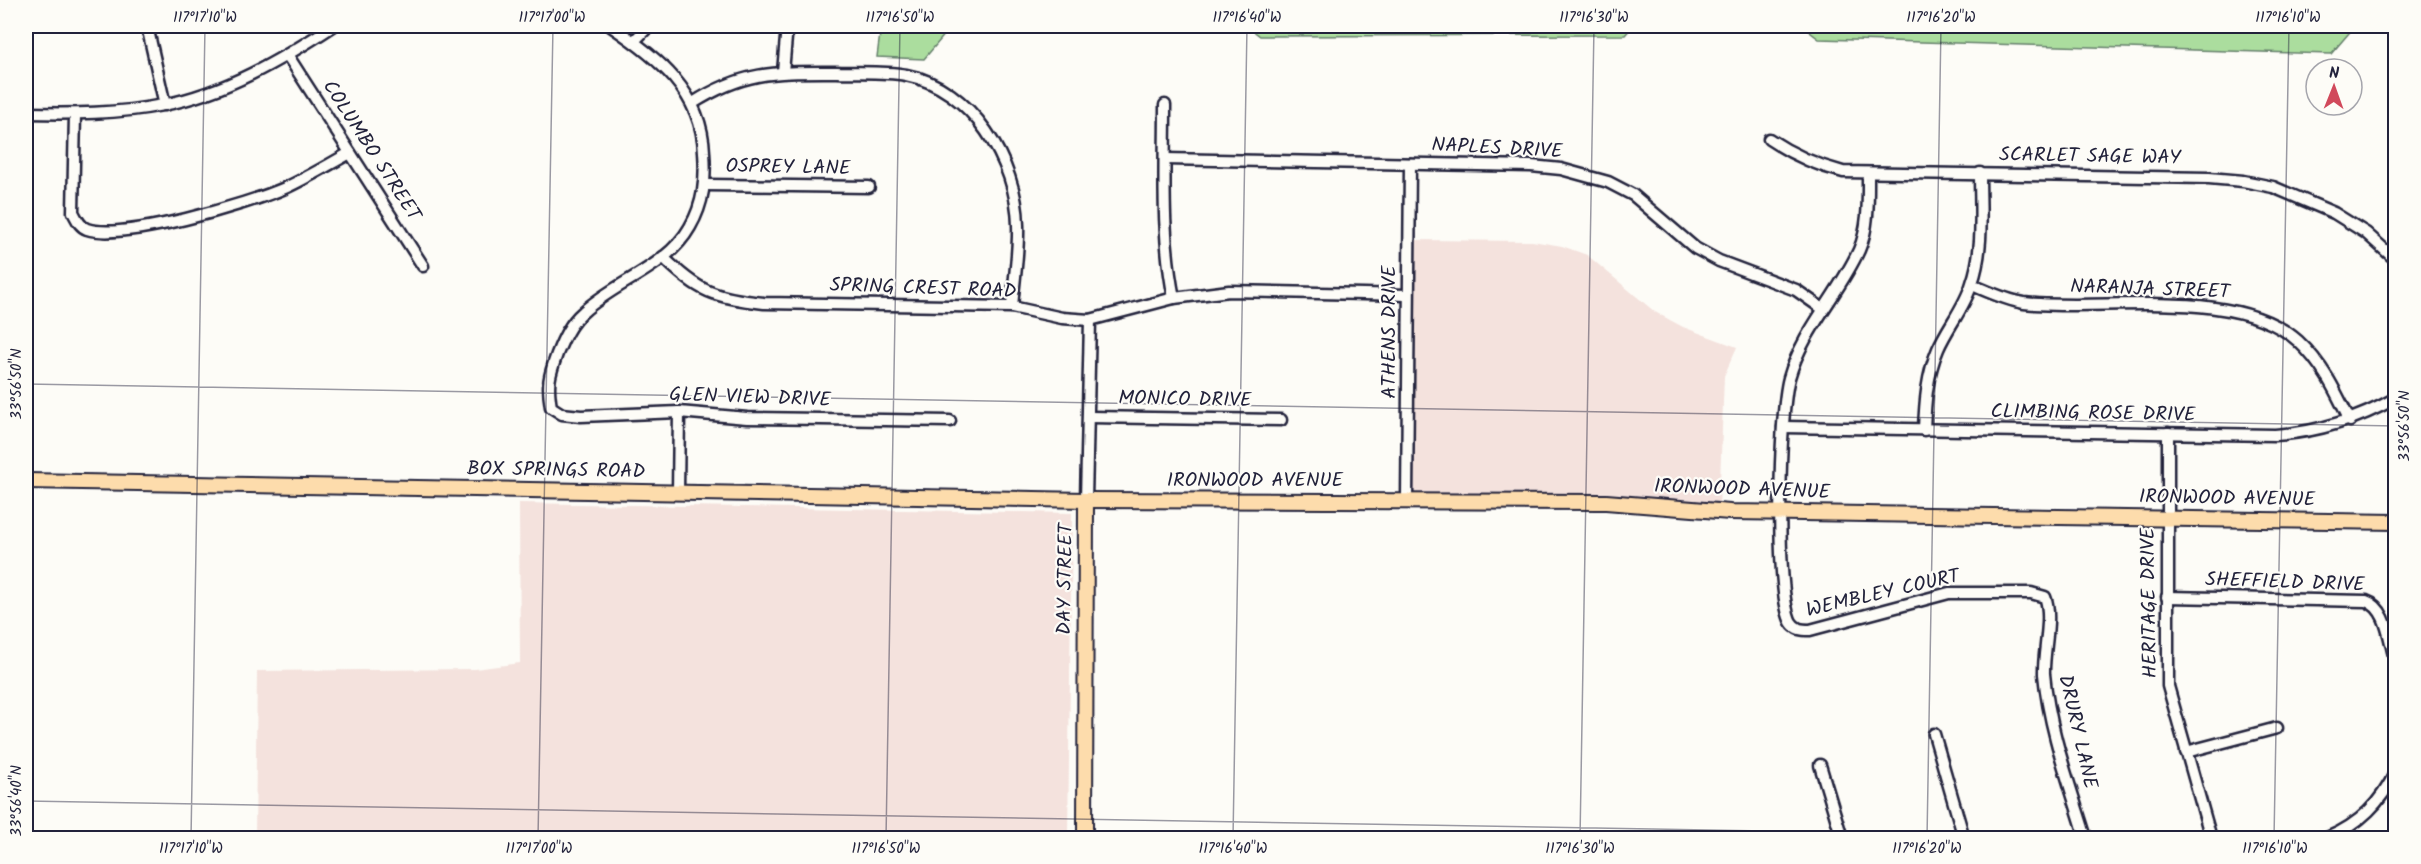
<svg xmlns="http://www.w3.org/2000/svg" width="2421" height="864" font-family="Kalam,sans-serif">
<rect width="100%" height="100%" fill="#fdfcf7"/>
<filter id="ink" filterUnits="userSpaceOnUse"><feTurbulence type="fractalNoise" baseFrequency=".0167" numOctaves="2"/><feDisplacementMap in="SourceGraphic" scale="12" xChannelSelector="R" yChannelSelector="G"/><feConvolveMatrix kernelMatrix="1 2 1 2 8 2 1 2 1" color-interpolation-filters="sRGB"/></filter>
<g filter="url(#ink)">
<g fill="#f4e2dd">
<path d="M1411,240L1532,241L1562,246L1587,255L1655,312L1683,327L1737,347L1724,376L1719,509L1409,498Z"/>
<path d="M519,503L1072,513L1068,838H255L257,671L475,669L520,663Z"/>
</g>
<g fill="#abdd9e" stroke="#66806c" stroke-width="1.5">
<path d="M881,26H952L924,59L877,57Z"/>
<path d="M1247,26H1633L1625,35L1260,36Z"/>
<path d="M1802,26H2355L2331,54L1819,39Z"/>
</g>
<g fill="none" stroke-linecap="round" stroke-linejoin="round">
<defs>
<g id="minor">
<path d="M147,26L165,105"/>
<path d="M611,26C657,57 702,92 704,152C706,179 704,203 690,227C667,268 616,281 583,312C570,323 563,339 557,354C549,376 547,384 551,407L562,414L581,416L679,412L747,418L950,421"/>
<path d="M634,41L649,26"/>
<path d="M288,56L423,266"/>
<path d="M783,72L787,26"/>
<path d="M693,103C745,70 777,72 837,72C860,73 884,71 906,75C971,87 1017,162 1018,225C1019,252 1014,280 1012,307"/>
<path d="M1165,105C1165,170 1161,234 1174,298"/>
<path d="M26,113C72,114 118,114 163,105C225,93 281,60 333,26"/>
<path d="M75,114L73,212C77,219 79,226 87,229C123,241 248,204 285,188C307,178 328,165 350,153"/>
<path d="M1769,139C1793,155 1815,165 1843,172L2209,178L2243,181L2273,187L2334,213L2366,233L2396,260"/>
<path d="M1165,159L1531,166L1561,169L1608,182L1633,195L1695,248L1719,261L1796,290L1823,309"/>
<path d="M1868,174C1868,199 1869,227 1859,250C1839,294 1802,331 1789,378C1779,414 1775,592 1791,622C1796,630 1802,630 1810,630L1949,593H2031L2045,597C2053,616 2043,652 2044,674C2049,730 2070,785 2086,838"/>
<path d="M706,185L869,187"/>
<path d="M663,257C698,292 715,298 764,303L1012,307L1062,318L1090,320L1174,298L1229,291L1408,295"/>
<path d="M1972,285C1989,292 2005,300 2024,303C2103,312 2237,285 2298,341C2323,364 2336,392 2350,421"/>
<path d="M1089,417L1281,420"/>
<path d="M1783,427L2275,435C2319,432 2357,420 2396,398"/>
<path d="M1924,430C1925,402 1927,375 1938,349C1948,326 1965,307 1972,283C1984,249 1980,210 1980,173"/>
<path d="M2168,433V686L2211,838"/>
<path d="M678,493L679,412"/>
<path d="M1086,500L1090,320"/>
<path d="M1407,500L1410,164"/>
<path d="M2167,597L2366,601C2388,608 2389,642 2396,662"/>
<path d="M1934,734L1964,838"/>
<path d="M2186,752L2277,728"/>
<path d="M1820,765L1842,838"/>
<path d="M2327,838C2360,824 2381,803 2396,771"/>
</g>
<g id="major">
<path d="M26,481L1086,500L1606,502L1730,512L2396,522"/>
<path d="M1085,838L1086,500"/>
</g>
</defs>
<use href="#minor" stroke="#22223b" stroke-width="15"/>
<use href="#major" stroke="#22223b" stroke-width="18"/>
<use href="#minor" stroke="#fdfcf7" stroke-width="10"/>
<use href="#major" stroke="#fddcac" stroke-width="14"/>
</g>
</g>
<path fill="none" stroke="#22223b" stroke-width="1.5" stroke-opacity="0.45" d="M26,384L2396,426M26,801L2179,838M191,838L205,26M538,838L553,26M886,838L900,26M1233,838L1247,26M1580,838L1594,26M1927,838L1941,26M2274,838L2289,26"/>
<g text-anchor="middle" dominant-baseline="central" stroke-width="4.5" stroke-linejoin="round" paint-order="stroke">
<g font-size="20" fill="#22223b" stroke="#fdfcf7">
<text transform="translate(1497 149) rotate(3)">NAPLES DRIVE</text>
<text transform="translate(371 151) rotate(57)">COLUMBO STREET</text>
<text transform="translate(2090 157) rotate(1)">SCARLET SAGE WAY</text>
<text transform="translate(788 168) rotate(1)">OSPREY LANE</text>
<text transform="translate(923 289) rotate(2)">SPRING CREST ROAD</text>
<text transform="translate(2150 290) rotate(2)">NARANJA STREET</text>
<text transform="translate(1390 332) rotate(-90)">ATHENS DRIVE</text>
<text transform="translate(750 398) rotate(2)">GLEN VIEW DRIVE</text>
<text transform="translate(1185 400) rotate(1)">MONICO DRIVE</text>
<text transform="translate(2093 414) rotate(1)">CLIMBING ROSE DRIVE</text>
<text transform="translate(556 471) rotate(1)">BOX SPRINGS ROAD</text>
<text x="1255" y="481">IRONWOOD AVENUE</text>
<text transform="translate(1742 490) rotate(2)">IRONWOOD AVENUE</text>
<text transform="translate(2227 499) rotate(1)">IRONWOOD AVENUE</text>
<text transform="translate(1066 579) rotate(-89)">DAY STREET</text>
<text transform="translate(2285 583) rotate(2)">SHEFFIELD DRIVE</text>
<text transform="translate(1883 594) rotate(-13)">WEMBLEY COURT</text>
<text transform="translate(2150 603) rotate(-91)">HERITAGE DRIVE</text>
<text transform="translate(2077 732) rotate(77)">DRURY LANE</text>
</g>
</g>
<rect width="2421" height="864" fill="none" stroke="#fdfcf7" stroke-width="66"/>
<g transform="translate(2334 87) rotate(1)"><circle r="28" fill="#fdfcf7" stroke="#a5a5ac" stroke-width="1.5"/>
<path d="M0-4.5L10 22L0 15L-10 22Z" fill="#d1495b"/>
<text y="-9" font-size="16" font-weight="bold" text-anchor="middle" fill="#22223b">N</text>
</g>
<rect x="33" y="33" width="2355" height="798" fill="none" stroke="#22223b" stroke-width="2"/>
<g font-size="15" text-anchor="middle" fill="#22223b">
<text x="205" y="22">117°17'10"W</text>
<text x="552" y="22">117°17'00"W</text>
<text x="900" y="22">117°16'50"W</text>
<text x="1247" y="22">117°16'40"W</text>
<text x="1594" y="22">117°16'30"W</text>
<text x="1941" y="22">117°16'20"W</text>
<text x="2288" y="22">117°16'10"W</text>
<text transform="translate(16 384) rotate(-90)" y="5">33°56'50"N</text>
<text transform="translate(2404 426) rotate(-90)" y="5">33°56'50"N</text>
<text transform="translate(16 801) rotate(-90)" y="5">33°56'40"N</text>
<text x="191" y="853">117°17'10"W</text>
<text x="539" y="853">117°17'00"W</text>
<text x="886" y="853">117°16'50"W</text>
<text x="1233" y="853">117°16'40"W</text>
<text x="1580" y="853">117°16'30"W</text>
<text x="1927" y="853">117°16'20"W</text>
<text x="2275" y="853">117°16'10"W</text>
</g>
</svg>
